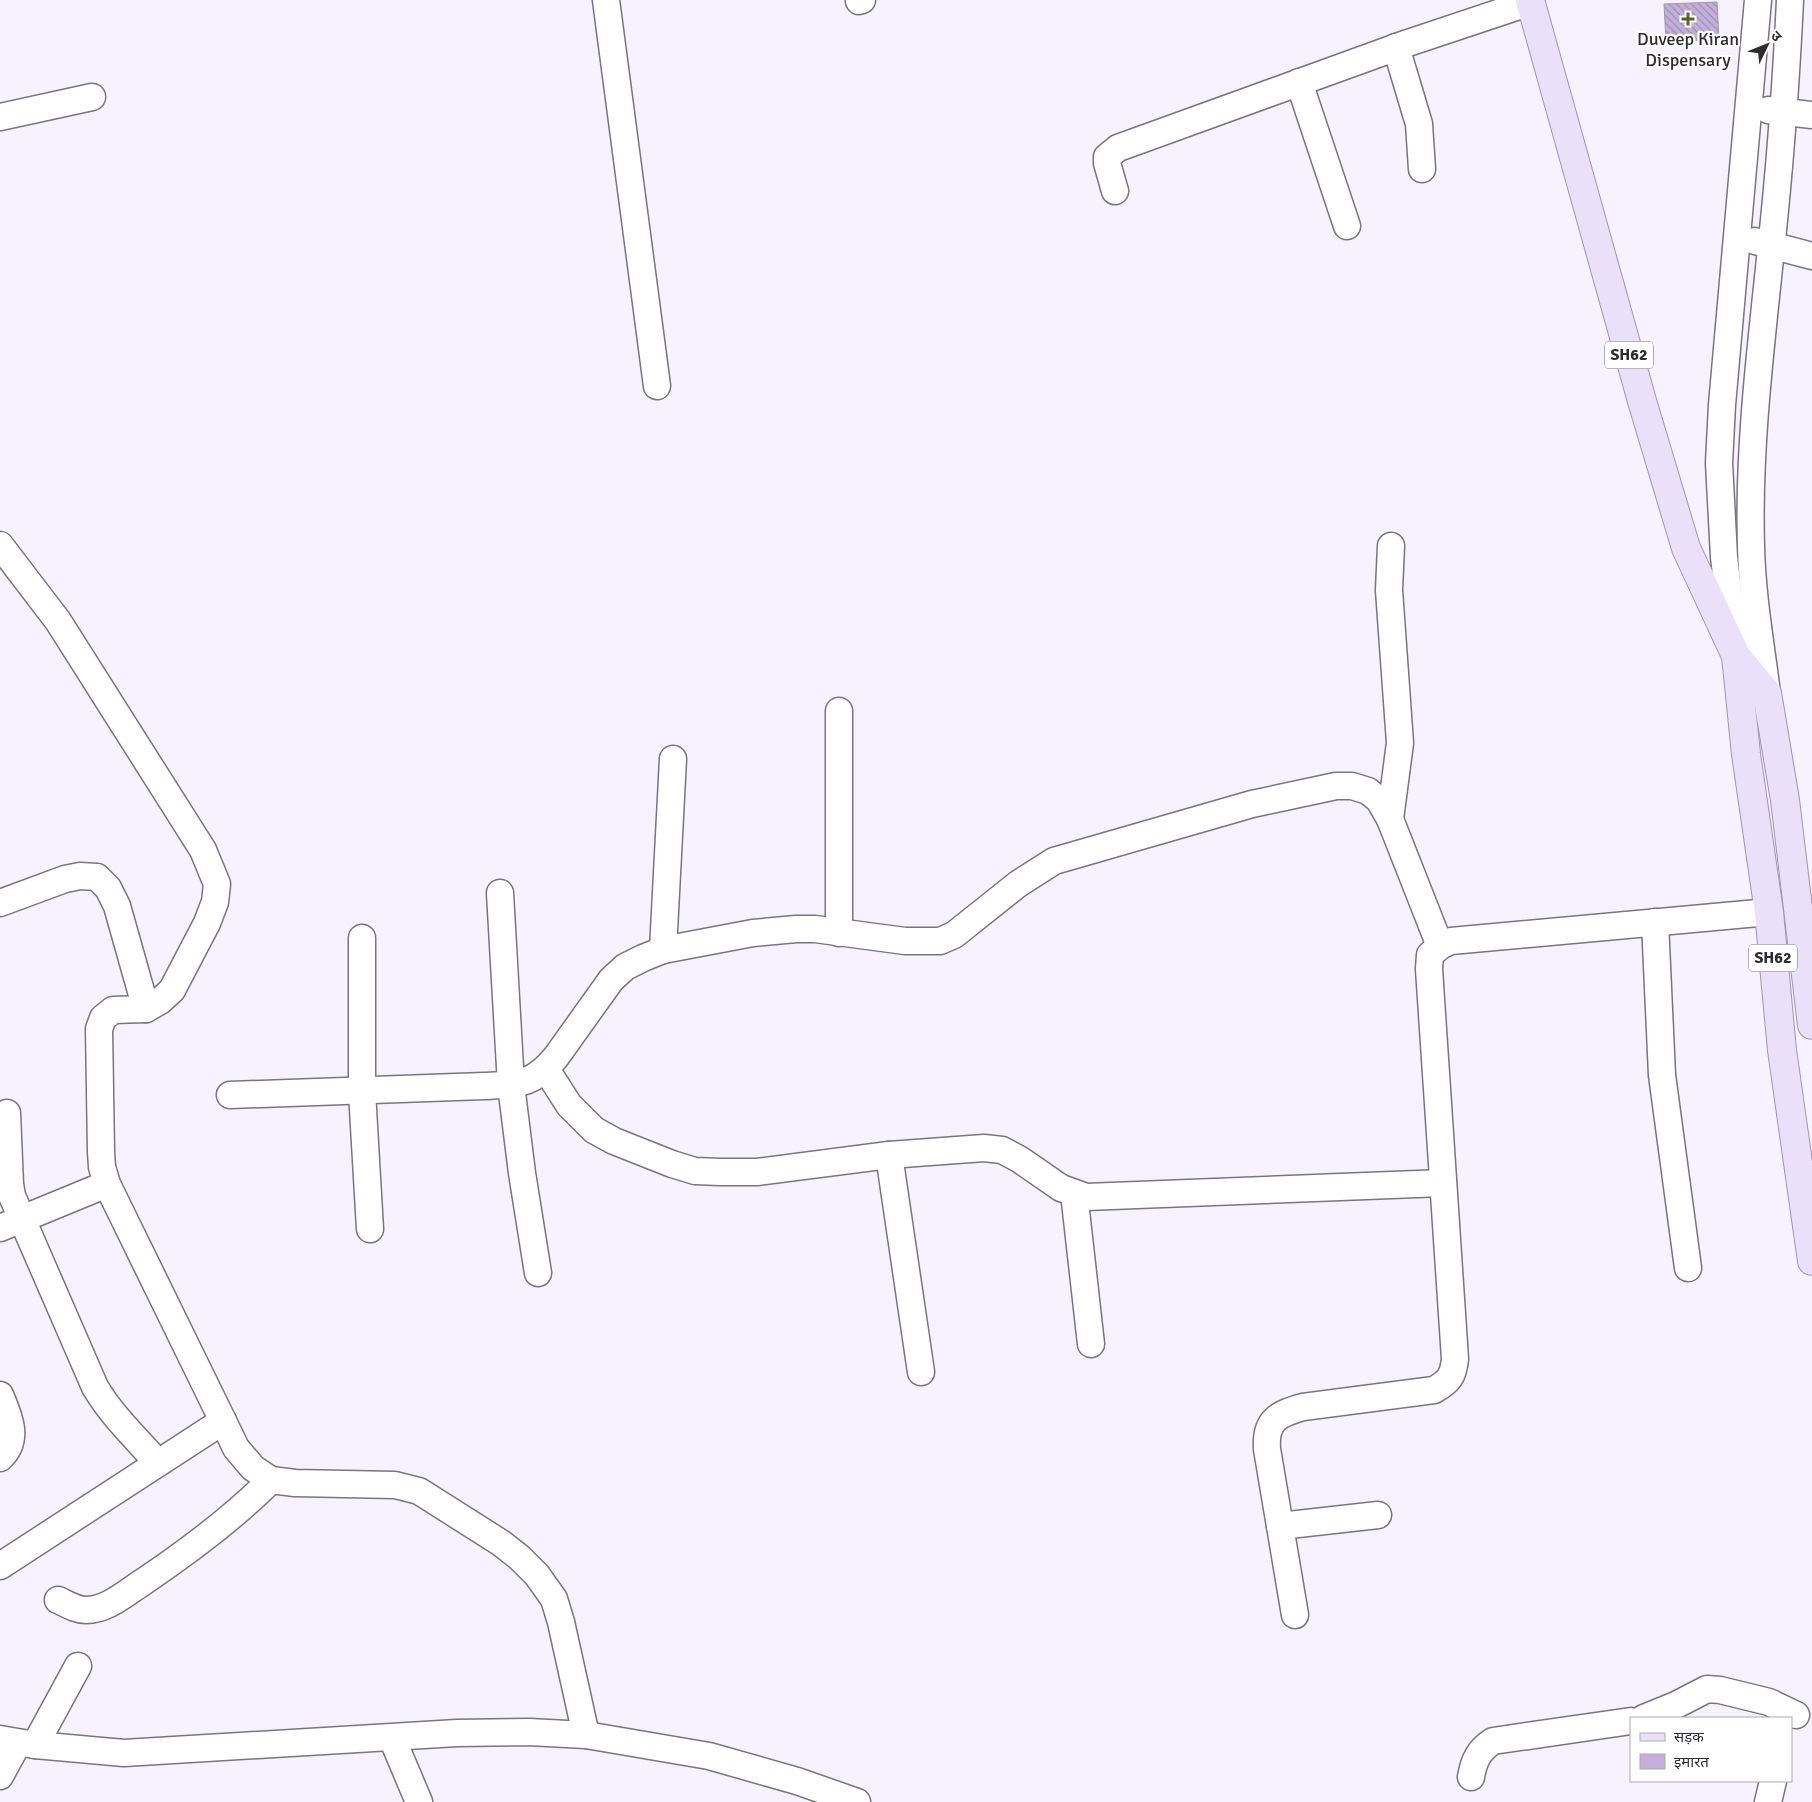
<svg xmlns="http://www.w3.org/2000/svg" width="1812" height="1802" font-family="Signika,'Noto Sans Devanagari',sans-serif">
<defs>
<pattern id="building-back-hatch" width="6" height="6" patternUnits="userSpaceOnUse" patternTransform="scale(1.25)"><rect width="6" height="6" fill="#c2b0da"/><path d="M-1 5l2 2M0 0l6 6M5-1l2 2" fill="none" stroke="#9e8fb1"/></pattern>
</defs>
<rect width="100%" height="100%" fill="#f7f2ff"/>
<path fill="url(#building-back-hatch)" stroke="#a09ba7" d="M1717,2L1719,39L1666,42L1664,4Z"/>
<g fill="none" stroke-linecap="round" stroke-linejoin="round">
<defs>
<g id="minor">
<path d="M606,0L657,386"/>
<path d="M859,1L862,0"/>
<path d="M1396,47L1419,124L1422,169"/>
<path d="M1299,82L1347,226"/>
<path d="M1768,110L1812,115"/>
<path d="M0,117L92,97"/>
<path d="M1115,191L1107,163V157L1118,148L1408,43L1531,2"/>
<path d="M1755,241L1812,256"/>
<path d="M0,545L58,621L203,850L217,884L215,902L207,923L172,990L160,1001L146,1009L113,1010L103,1018L99,1029L101,1152L102,1167L107,1184L223,1421L236,1448L253,1468L271,1480L295,1483L395,1485L419,1491L501,1543L520,1558L537,1575L554,1599L561,1622L586,1735"/>
<path d="M1735,648L1724,557L1719,463L1722,405L1758,0"/>
<path d="M1767,693C1761,645 1752,595 1751,546C1748,447 1761,347 1771,249C1780,166 1786,83 1790,0"/>
<path d="M839,711V933"/>
<path d="M1390,819L1400,743L1389,590L1391,546"/>
<path d="M500,893L511,1085L522,1173L538,1273"/>
<path d="M0,903L65,879L80,876L97,877L108,888L117,906L146,1009"/>
<path d="M1655,922L1662,1075L1688,1268"/>
<path d="M362,938V1092L370,1229"/>
<path d="M663,950L673,759"/>
<path d="M546,1069L569,1105L594,1130L614,1141L672,1164L695,1171L720,1172H757L889,1155L984,1148L1002,1150L1019,1159L1061,1188L1086,1197L1443,1183"/>
<path d="M230,1095L484,1086C519,1084 533,1085 556,1057L611,980L625,967L643,958L663,950L753,933L796,929H815L905,941H940L954,935L1018,884L1054,861L1252,804L1336,786H1352L1368,791L1379,800L1390,819L1440,946"/>
<path d="M7,1113L10,1184L12,1196L95,1387C112,1416 136,1438 158,1463"/>
<path d="M889,1155L921,1372"/>
<path d="M1074,1193L1091,1344"/>
<path d="M0,1228L107,1184"/>
<path d="M0,1395C9,1416 20,1440 0,1458"/>
<path d="M1280,1526L1378,1515"/>
<path d="M0,1566L223,1421"/>
<path d="M58,1600C67,1604 76,1610 86,1610C107,1610 126,1593 143,1582C189,1551 232,1519 271,1480"/>
<path d="M1295,1615L1267,1449C1265,1420 1278,1414 1303,1407L1434,1390C1450,1381 1453,1376 1455,1359L1429,969L1430,955L1440,946L1451,941L1769,912"/>
<path d="M1644,1718L1676,1705L1707,1689L1720,1690L1769,1702L1796,1715"/>
<path d="M392,1738L419,1802"/>
<path d="M0,1739L35,1745L124,1753L457,1733L529,1732L586,1735L709,1756L797,1781L857,1802"/>
<path d="M35,1745L78,1666"/>
<path d="M0,1776L18,1743"/>
<path d="M1471,1777C1474,1760 1479,1750 1493,1741L1631,1721"/>
<path d="M1768,1802L1773,1781"/>
</g>
<g id="major">
<path d="M1530,0L1642,401L1686,548L1736,656L1767,693L1785,800L1812,1025"/>
<path d="M1736,656L1746,754L1769,912L1782,1050L1812,1261"/>
</g>
</defs>
<use href="#minor" stroke="#797480" stroke-width="29"/>
<use href="#major" stroke="#a094b2" stroke-width="30"/>
<use href="#minor" stroke="#fff" stroke-width="26"/>
<use href="#major" stroke="#ebe0fa" stroke-width="28"/>
</g>
<path fill="#615d29" stroke="#fff" stroke-width="2" d="M1685.5 11.5h5v5h5v5h-5v5h-5v-5h-5v-5h5z"/>
<g text-anchor="middle" dominant-baseline="central" stroke-width="4.5" stroke-linejoin="round" paint-order="stroke">
<g fill="#fff" stroke="#6d6b6f" stroke-width="1">
<rect x="1605" y="341.5" width="48" height="27" rx="4"/>
<rect x="1749" y="944.5" width="48" height="27" rx="4"/>
</g>
<g font-size="16" font-weight="bold" fill="#2e2c31">
<text x="1629" y="355">SH62</text>
<text x="1773" y="958">SH62</text>
</g>
<g font-size="18" fill="#2e2c31" stroke="#fff">
<text x="1688" y="39">Duveep Kiran<tspan x="1688" dy="21">Dispensary</tspan></text>
</g>
</g>
<rect x="1630" y="1717" width="162" height="65" fill="#ffffff" stroke="#ababad"/>
<rect x="1640" y="1733" width="25" height="8" fill="#ebe0fa" stroke="#ababad"/>
<text x="1674" y="1742" font-size="15" fill="#2e2c31">सड़क</text>
<rect x="1640" y="1754" width="25" height="15" fill="#c2b0da" stroke="#ababad"/>
<text x="1674" y="1767" font-size="15" fill="#2e2c31">इमारत</text>
<g transform="translate(1767 45) rotate(47)" stroke="#ffffff" stroke-width="4" paint-order="stroke">
<path d="M0-4L9 19L0 12L-9 19Z" fill="#2e2c31"/>
<text y="-8" font-size="14" font-weight="bold" text-anchor="middle" fill="#2e2c31">उ</text>
</g>
</svg>
